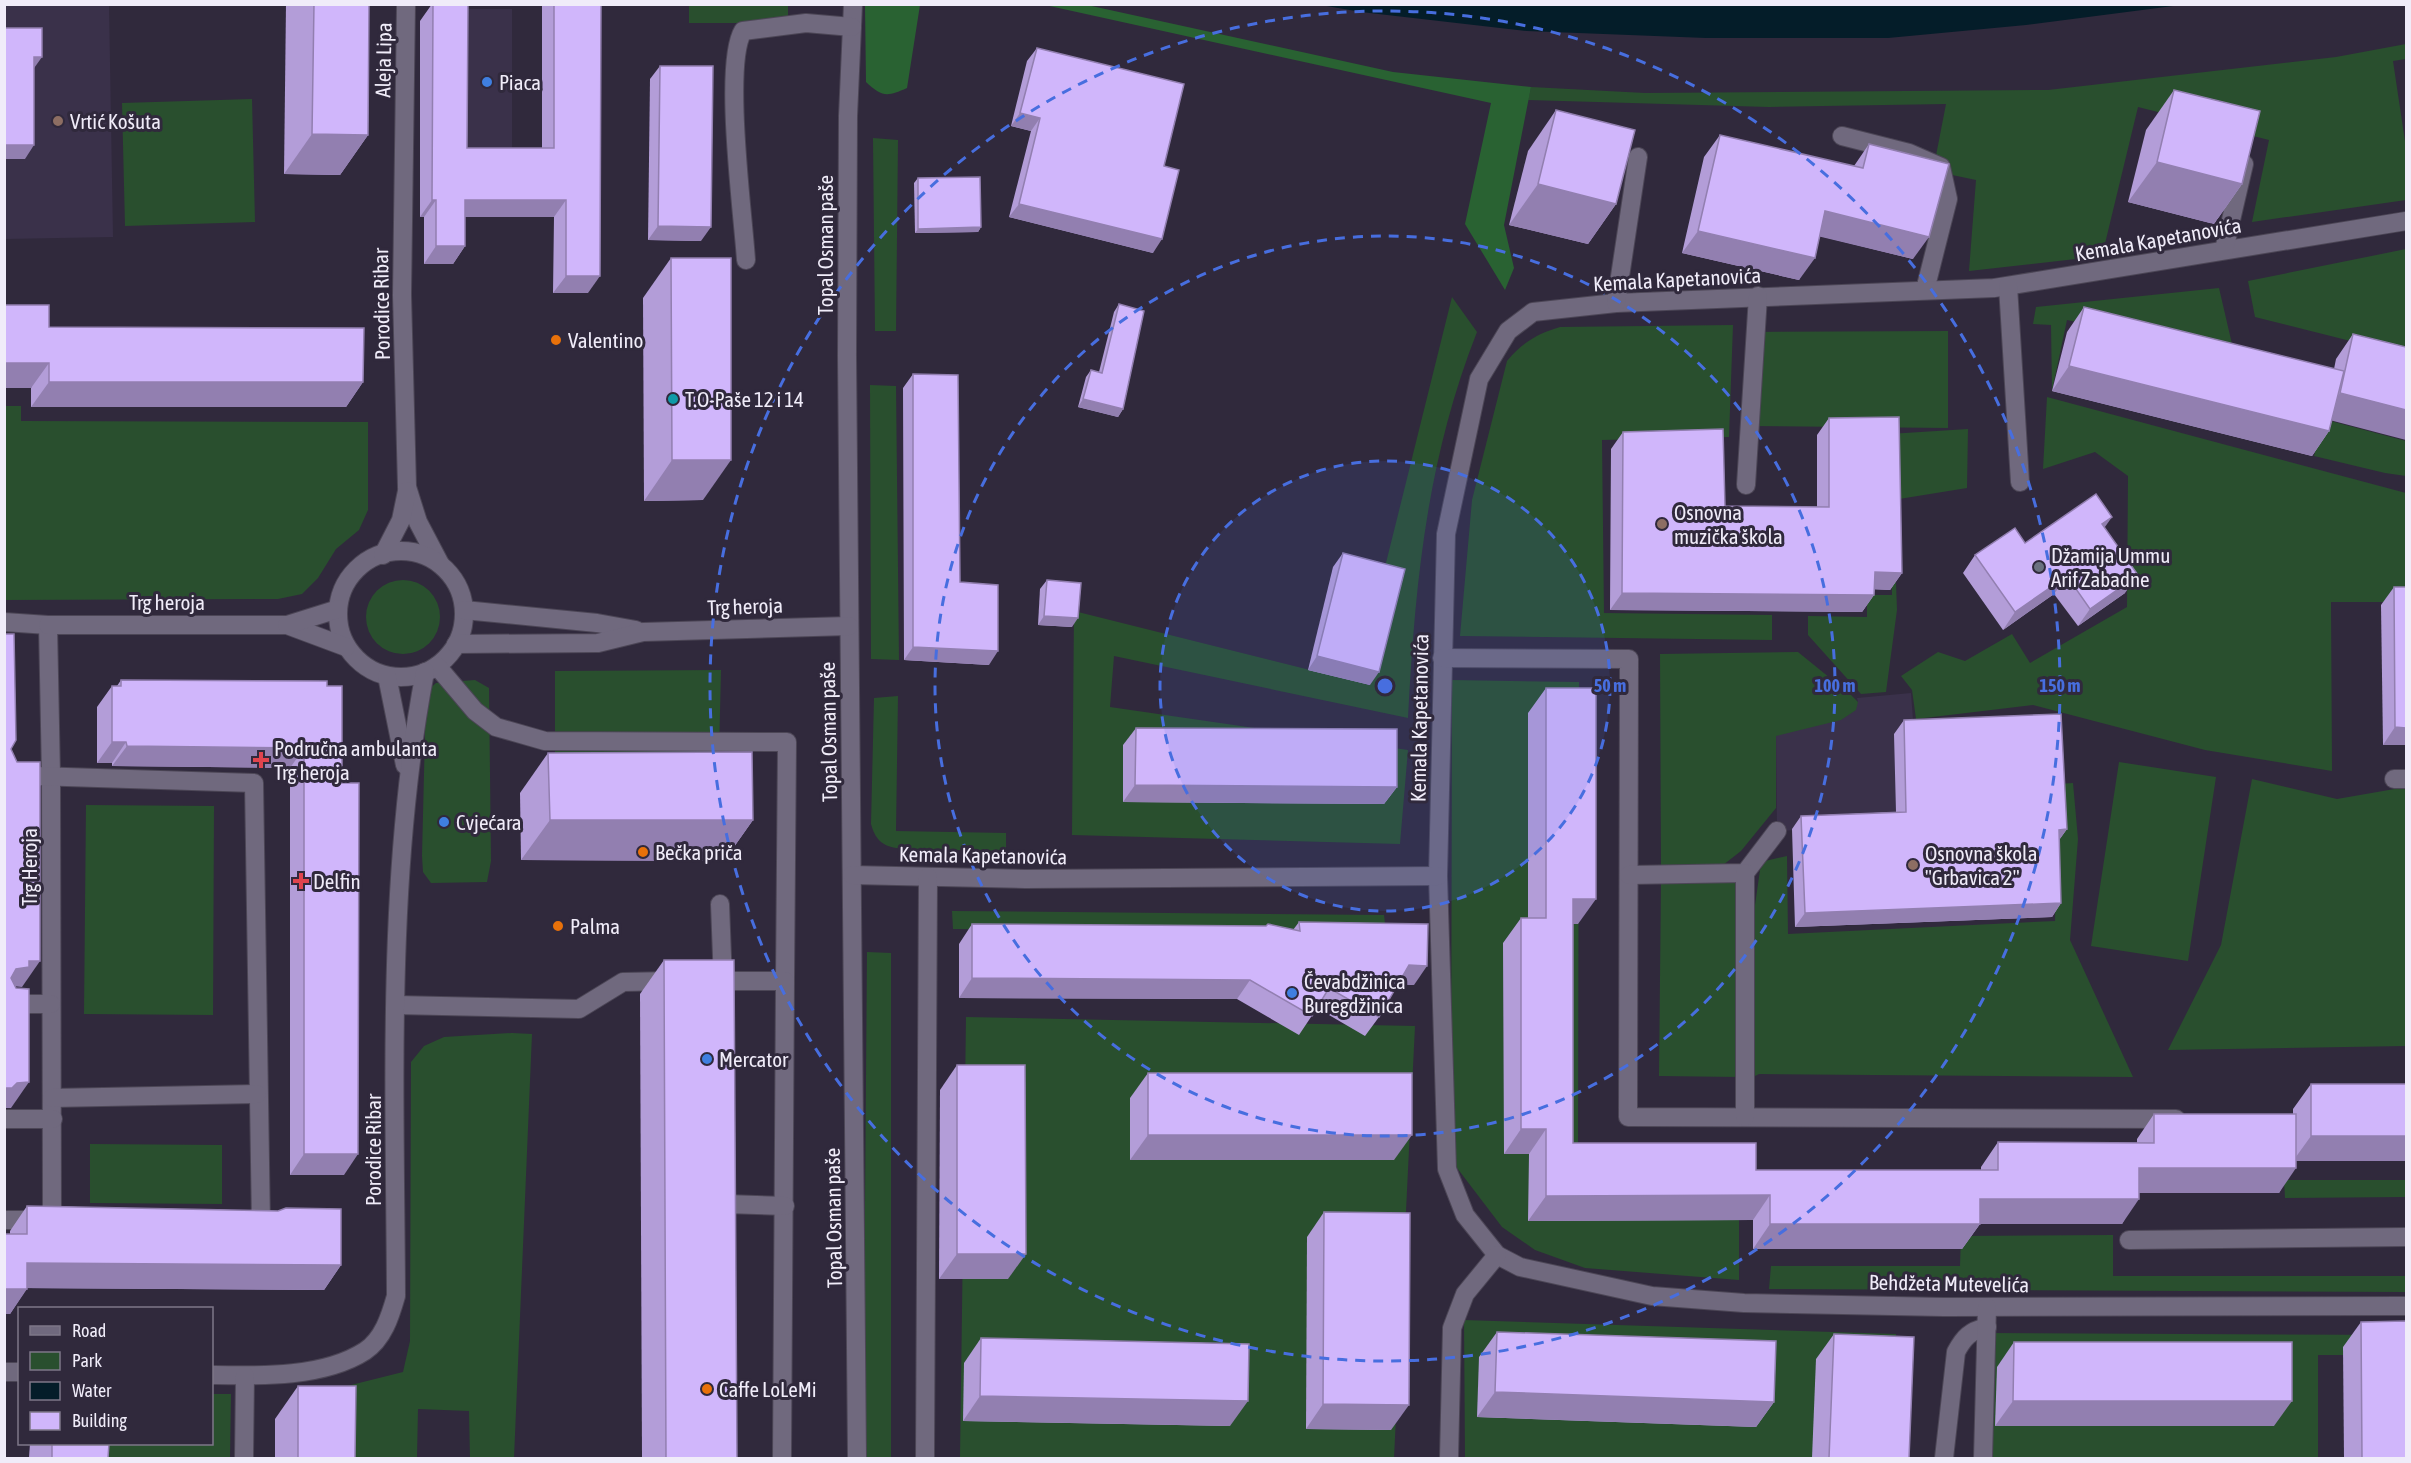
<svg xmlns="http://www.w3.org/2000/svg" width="2411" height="1463" font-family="'Asap Condensed',sans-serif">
<rect width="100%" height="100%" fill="#30293c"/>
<g fill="#3a314a">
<path d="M4,5H109L113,237L5,239Z"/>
<rect x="463" y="9" width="49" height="146"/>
<path d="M1911,693L1914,733L1895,734L1897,825L1777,831L1776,735L1858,702L1857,698Z"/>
</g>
<g fill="#294f2e">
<rect x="689" y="5" width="99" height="18"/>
<path d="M2406,44V59L2393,61L2406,148V200L2252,222L2269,140L2138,107L2102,256L1969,271L1976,180L1933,171L1946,104L1769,107L1528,100L1531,87L1645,93L2048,90L2336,57Z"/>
<path d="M252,99L255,222L125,226L122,103Z"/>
<path d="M873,138L898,140L896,331H875Z"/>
<path d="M2406,249V355L2255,317L2248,281Z"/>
<path d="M2219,288L2235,357L2067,320L2052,391L2051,325L2033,324L2036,307Z"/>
<path d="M1452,297L1477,332C1427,459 1415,583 1408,718L1114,656L1110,707L1408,750L1400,844L1072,835L1074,611L1370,685L1382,579Z"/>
<path d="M1733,325L1729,437L1602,440L1604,613L1772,615V640L1460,636L1472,500L1507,361C1523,342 1537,334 1560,327Z"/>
<path d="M1948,331V428L1749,426L1750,332Z"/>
<path d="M870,385L896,386L899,660L871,659Z"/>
<path d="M2047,397L2406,493V602H2331L2332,771L2205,750L2033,705L1916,719L1912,690L1901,676L1938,652L1965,661L2012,634L2030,663L2127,607L2128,476L2095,452L2043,469Z"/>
<path d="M5,406H21V421L368,422V510L359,530L336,549L318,578L302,594L278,599L5,600Z"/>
<path d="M2323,419L2406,441V476L2385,473L2314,456Z"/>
<path d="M1968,429L1967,488L1893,500L1897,610L1886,692L1861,694L1808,635V616L1867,617V595H1892L1889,434Z"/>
<circle cx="403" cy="617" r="37"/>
<path d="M1798,652L1851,695L1858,702L1856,710L1841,720L1776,736V808L1741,851L1723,865L1661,866L1660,654Z"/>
<path d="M721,670L719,754H555V671Z"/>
<path d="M475,680L489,688L491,861L487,882L431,883L423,872L422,856L426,692L436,683Z"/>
<path d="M1452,680L1579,682L1578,1158L1739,1155V1280L1585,1268L1535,1250L1502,1227L1451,1160Z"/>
<path d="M898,696L896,831L1006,833V851L903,849C884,847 876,842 871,824L874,698Z"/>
<path d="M2119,762L2216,777L2188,961L2091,946Z"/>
<path d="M2252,779L2337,799L2406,787V1046L2168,1050L2221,945Z"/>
<path d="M2073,783L2078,839L2070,940L2133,1077L1759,1074L1753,1077L1755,905L1760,870L1765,861L1787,856L1788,934L2055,921L2057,784Z"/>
<path d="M86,805L214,806L213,1015L84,1014Z"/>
<path d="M1740,880L1739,1077L1659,1076L1661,882Z"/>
<path d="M952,911L1384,915L1386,932L953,929Z"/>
<path d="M867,952L891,953V1458H863Z"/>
<path d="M966,1017L1415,1026L1394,1458H960Z"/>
<path d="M512,1033L532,1034L514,1458H470L469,1411L418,1409L417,1458H344L343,1387L403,1372L410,1341L411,1062L424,1046L444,1037Z"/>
<path d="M90,1144L222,1145V1204L90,1203Z"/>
<path d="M2284,1180H2406V1197L2285,1198Z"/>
<path d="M2113,1235V1276H2406V1292L1769,1289L1771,1266H1960L1961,1236Z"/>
<path d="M1464,1320L1896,1334L1894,1458H1465Z"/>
<path d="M1985,1333L2406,1335V1355H2318V1458H1985Z"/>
<path d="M212,1394H231L230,1458H91V1444H212Z"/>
</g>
<g fill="#296232">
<path d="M865,5H920L907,88C887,97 882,97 866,82Z"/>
<path d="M1045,5H1087L1393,72L1531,87L1504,225L1514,268L1505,290L1465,224L1491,103Z"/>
</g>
<path fill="#041d29" d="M1321,5H2181L2026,25L1888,38H1706L1527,31L1361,12Z"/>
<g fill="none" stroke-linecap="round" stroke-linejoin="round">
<defs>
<g id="minor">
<path d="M406,4L402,295L407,487L418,522L440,564"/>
<path d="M853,4L848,116L847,356L857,1458"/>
<path d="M1842,136L1909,153L1941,167L1948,199L1925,290"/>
<path d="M2406,221L1994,288L1616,303L1533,312L1508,331L1479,379L1446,534L1438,876L1447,1169L1465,1215L1497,1255L1520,1267L1652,1296L1744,1303L1944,1307L2406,1306"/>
<path d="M2224,250L2244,164"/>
<path d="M746,260C743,214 723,64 743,31L806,23L852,27"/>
<path d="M2008,286L2020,482"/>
<path d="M1616,303L1638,157"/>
<path d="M1746,485L1758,296"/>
<circle cx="401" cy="614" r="63"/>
<path d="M383,555L401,520L407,491"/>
<path d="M464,610L597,623L636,630"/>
<path d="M4,622L48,625L51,776L52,1220"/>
<path d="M48,625H287L346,647"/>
<path d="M287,625L338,609"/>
<path d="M456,644L598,643L643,632L849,626"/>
<path d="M1442,658L1629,659L1628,1117L2176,1119"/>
<path d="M437,666L475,711L496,727L545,741L787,742L785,981"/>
<path d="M387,676L405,765"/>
<path d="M4,775L254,783L261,1225H253"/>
<path d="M2394,779H2406"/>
<path d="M852,875L1025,879L1438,876"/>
<path d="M1629,875L1745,873L1777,831"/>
<path d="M720,904L723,983"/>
<path d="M711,981H785L782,1458"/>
<path d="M4,1004H51"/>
<path d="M396,1005L579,1009L623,982L672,981"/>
<path d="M52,1098L257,1094"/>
<path d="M1745,1117V873"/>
<path d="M4,1119H53"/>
<path d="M726,1204L785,1206"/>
<path d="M4,1220H42"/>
<path d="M2129,1240L2406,1237"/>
<path d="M4,1372H20"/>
<path d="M212,1375C259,1376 323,1378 365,1351C383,1339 390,1317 396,1296C395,1090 386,875 425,672"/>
<path d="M244,1458L245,1376"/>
<path d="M925,1458L928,877"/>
<path d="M1449,1458L1452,1328L1465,1294L1497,1255"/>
<path d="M1944,1458L1956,1352C1964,1337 1970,1331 1987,1327"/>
<path d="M1983,1458L1987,1307"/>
</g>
</defs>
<use href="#minor" stroke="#4c4656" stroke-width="20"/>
<use href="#minor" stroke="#70697e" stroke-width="18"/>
</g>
<g fill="#b39dd8">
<path d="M286,4H369L368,135L340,175L284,174Z"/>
<path d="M432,4H468L467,148H542V4H601L588,293H553L554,217H465V246L453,264H424V217H420V21Z"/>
<path d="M1037,48L1164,166L1153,253L1009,217L1031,131L1011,126L1027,61Z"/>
<path d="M660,66L701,241L648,240L650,79Z"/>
<path d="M2174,90L2242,184L2214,224L2128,202L2146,130Z"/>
<path d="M1556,110L1616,204L1588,244L1509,225L1528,151Z"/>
<path d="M1720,135L1854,166L1869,144L1913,259L1820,236L1799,280L1682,253L1704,157Z"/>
<path d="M918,178L981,227L978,232L915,233L914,183Z"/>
<path d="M671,258L703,500L644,501L643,298Z"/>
<path d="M1119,304L1123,409L1118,417L1078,407L1086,377L1091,370L1099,372L1114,312Z"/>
<path d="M2084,307L2334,369L2336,359L2353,334L2406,347L2332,420L2329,431L2312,456L2052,391L2067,332Z"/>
<path d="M49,327L363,382L346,407H31V388Z"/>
<path d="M913,374L960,582L989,665L904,660L903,388Z"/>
<path d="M1829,418L1902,573L1890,590L1874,589V595L1862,612L1610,610L1611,449L1623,432L1725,506L1817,507V435Z"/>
<path d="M2104,528L2125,593L2078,626L2054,594L2003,630L1963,573L1975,555L2025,543Z"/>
<path d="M1343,553L1370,685L1308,670L1333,567Z"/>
<path d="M1047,580L1072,627L1038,625L1040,589Z"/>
<path d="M2394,587L2406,745H2383L2381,605Z"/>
<path d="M121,680L327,681L344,1175H290V768L112,766V763H97V707L112,686H117Z"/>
<path d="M1546,688L1578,924H1573V1143L1756,1170H1981V1167L1998,1142L2137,1143V1139L2154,1114H2293V1109L2311,1084H2406V1161H2296L2279,1193H2139L2122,1224H1980L1962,1249H1753V1220L1528,1221L1529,1154H1504L1503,943L1521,918H1528V713Z"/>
<path d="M1904,720L2067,829L2059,840L2061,903L2052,917L1795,927L1792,829L1801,816L1896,812L1894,734Z"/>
<path d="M1136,728L1397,787L1384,804L1123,802V745Z"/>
<path d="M548,753L753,820L724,861L521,860L520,793Z"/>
<path d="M1299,922L1414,985L1397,984L1379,1017L1365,1036L1317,1008L1299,1035L1237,999L959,998V944L972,924L1293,930Z"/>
<path d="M664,960L737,1458H642L640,994Z"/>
<path d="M957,1065L1008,1279H939L940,1090Z"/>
<path d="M1148,1073L1394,1160H1130V1098Z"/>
<path d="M27,1206L278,1211L341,1265L324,1290L27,1288L10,1314V1231Z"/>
<path d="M1324,1212L1391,1430L1306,1429L1307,1237Z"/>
<path d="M2361,1322L2406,1458H2344L2343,1347Z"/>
<path d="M1497,1332L1774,1402L1756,1427L1477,1417L1479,1357Z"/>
<path d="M1834,1334L1909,1458H1812L1816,1359Z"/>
<path d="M981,1338L1230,1426L963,1421L964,1363Z"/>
<path d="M2014,1342L2274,1426H1995L1997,1367Z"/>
<path d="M298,1386L355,1458H275V1419Z"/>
<path d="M30,1443H109L108,1458H29Z"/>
</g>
<g fill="#927fb0">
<path d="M34,57H42L32,71Z"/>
<path d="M1020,113L1040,118L1031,131L1011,126Z"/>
<path d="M312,134L368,135L340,175L284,174Z"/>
<path d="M4,145H34L25,159H4Z"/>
<path d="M2157,162L2242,184L2214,224L2128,202Z"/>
<path d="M1538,184L1616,204L1588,244L1509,225Z"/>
<path d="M432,200H436L424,217H420Z"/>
<path d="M465,200H566L554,217H452Z"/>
<path d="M1019,204L1162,239L1153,253L1009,217Z"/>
<path d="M1825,211L1929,237L1913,259L1809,234Z"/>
<path d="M658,226L711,227L701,241L648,240Z"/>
<path d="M981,227L978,232L915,233L918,229Z"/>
<path d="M1698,231L1815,258L1799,280L1682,253Z"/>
<path d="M436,246H465L453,264H424Z"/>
<path d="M566,276H600L588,293H553Z"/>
<path d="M4,363H49L31,388H4Z"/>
<path d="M2069,366L2329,431L2312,456L2052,391Z"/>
<path d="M49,382H363L346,407H31Z"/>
<path d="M2340,393L2406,410V440L2322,418Z"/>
<path d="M1083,399L1123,409L1118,417L1078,407Z"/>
<path d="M672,460H731L703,500L644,501Z"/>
<path d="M2112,517L2100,534L2102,524Z"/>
<path d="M1875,572L1902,573L1890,590L1863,589Z"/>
<path d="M2138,575L2125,593L2078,626L2090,609Z"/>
<path d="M2067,576L2054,594L2003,630L2015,612Z"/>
<path d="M1622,593L1874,595L1862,612L1610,610Z"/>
<path d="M1044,616L1078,618L1072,627L1038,625Z"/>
<path d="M913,647L998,651L989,665L904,660Z"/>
<path d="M1317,656L1379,672L1370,685L1308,670Z"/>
<path d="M2395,727L2406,728V745H2383Z"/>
<path d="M112,742H126L112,763H97Z"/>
<path d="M127,746L304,748L290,768L112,766Z"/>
<path d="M1135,785L1397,787L1384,804L1123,802Z"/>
<path d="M550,820H753L724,861L521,860Z"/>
<path d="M2067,829L2057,843L2059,830Z"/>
<path d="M1573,899H1596L1578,924H1555Z"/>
<path d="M2061,903L2052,917L1795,927L1805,913Z"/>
<path d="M29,961H40L22,987L4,985L16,969Z"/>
<path d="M1409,965L1427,966L1414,985L1395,984Z"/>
<path d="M972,978L1250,980L1237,999L959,998Z"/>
<path d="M29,1082L11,1108H4V1088L17,1083Z"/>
<path d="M1521,1129H1546L1529,1154H1504Z"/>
<path d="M1148,1135H1412L1394,1160H1130Z"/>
<path d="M2311,1136H2406V1161H2293Z"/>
<path d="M304,1154H358L344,1175H290Z"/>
<path d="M2139,1168H2296L2279,1193H2122Z"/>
<path d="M1770,1195L1753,1220L1528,1221L1546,1196Z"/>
<path d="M1980,1199H2139L2122,1224H1962Z"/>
<path d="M1770,1224H1980L1962,1249H1753Z"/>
<path d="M957,1254H1026L1008,1279H939Z"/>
<path d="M27,1263L341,1265L324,1290L9,1288Z"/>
<path d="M4,1289H27L10,1314H4Z"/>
<path d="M1495,1392L1774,1402L1756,1427L1477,1417Z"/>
<path d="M980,1396L1248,1401L1230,1426L963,1421Z"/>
<path d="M2013,1401H2292L2274,1426H1995Z"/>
<path d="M1323,1404L1409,1405L1391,1430L1306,1429Z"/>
</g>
<g fill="#d0b6fb" stroke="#927fb0" stroke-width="1.5">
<path d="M314,4H369L368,135L312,134Z"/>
<path d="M433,4H468L467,148H554V4H601L600,276H566V200H465V246H436V200H432Z"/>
<path d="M4,28H42V57H34V145H4Z"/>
<path d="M1037,48L1184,84L1164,166L1179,170L1162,239L1019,204L1040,118L1020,113Z"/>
<path d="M660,66H713L711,227L658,226Z"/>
<path d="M2174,90L2260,111L2242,184L2157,162Z"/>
<path d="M1556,110L1635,130L1616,204L1538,184Z"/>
<path d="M1720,135L1863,168L1869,144L1949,164L1929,237L1825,211L1815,258L1698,231Z"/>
<path d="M980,177L981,227L918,229V178Z"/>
<path d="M671,258H731V460H672Z"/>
<path d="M1119,304L1144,311L1123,409L1083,399L1091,370L1102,373Z"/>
<path d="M4,305H49V327L364,328L363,382H49V363H4Z"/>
<path d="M2084,307L2344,371L2329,431L2069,366Z"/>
<path d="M2353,334L2406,347V410L2340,393Z"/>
<path d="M913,374L958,375L960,582L998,585V651L913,647Z"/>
<path d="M1899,417L1902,573L1875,572L1874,595L1622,593L1623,432L1723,429L1725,506L1829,507V418Z"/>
<path d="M2096,494L2112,517L2102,524L2138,575L2090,609L2067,576L2015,612L1975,555L2015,528L2025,543Z"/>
<path d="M1343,553L1405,569L1379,672L1317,656Z"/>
<path d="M1047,580L1081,583L1078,618L1044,616Z"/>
<path d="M2394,587H2406V728L2395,727Z"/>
<path d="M4,634H14L16,740L11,749L17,762H40V961H29V967L16,969L11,978L16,988L29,989V1082L17,1083L12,1088H4Z"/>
<path d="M121,680L327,681V686H342V783H359L358,1154H304V748L127,746L126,742H112V686H121Z"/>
<path d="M1546,688H1596V899H1573V1143H1756V1170H1998V1142L2154,1143V1114H2296V1168H2139V1199H1980V1224H1770V1195L1546,1196V1129H1521V918H1546Z"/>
<path d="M2061,714L2067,829L2059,830L2061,903L1805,913L1801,816L1906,812L1904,720Z"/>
<path d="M1136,728L1397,729V787L1135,785Z"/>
<path d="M752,752L753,820H550L548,753Z"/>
<path d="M1299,922L1428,924L1427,966L1409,965L1379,1017L1329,988L1312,1016L1250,980L972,978V924L1266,926L1268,924L1300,931Z"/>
<path d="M664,960H734L737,1458H666Z"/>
<path d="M957,1065H1025L1026,1254H957Z"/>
<rect x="1148" y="1073" width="264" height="62"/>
<rect x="2311" y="1084" width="95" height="52"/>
<path d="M27,1206L278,1211L286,1208L341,1209V1265L27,1263V1289H4V1234H27Z"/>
<path d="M1324,1212L1410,1213L1409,1405L1323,1404Z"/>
<path d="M2406,1321V1458H2362L2361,1322Z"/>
<path d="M1497,1332L1776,1341L1774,1402L1495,1392Z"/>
<path d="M1834,1334L1914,1337L1909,1458H1829Z"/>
<path d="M981,1338L1249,1344L1248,1401L980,1396Z"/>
<path d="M2014,1342H2292V1401H2013Z"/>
<path d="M298,1386H356L355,1458H298Z"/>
<path d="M52,1443H109L108,1458H52Z"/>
</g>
<circle cx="1385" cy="686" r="225" fill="#476edf" fill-opacity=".12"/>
<g fill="none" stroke="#476edf" stroke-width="3" stroke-dasharray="10 8">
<circle cx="1385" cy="686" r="225"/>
<circle cx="1385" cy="686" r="450"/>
<circle cx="1385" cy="686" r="675"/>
</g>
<g fill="#3f7fe0" stroke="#30293c" stroke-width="2">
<circle cx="487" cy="82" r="6"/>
<circle cx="444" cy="822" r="6"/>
<circle cx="1292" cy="993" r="6"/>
<circle cx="707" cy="1059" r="6"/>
</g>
<g fill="#8d6e63" stroke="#30293c" stroke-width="2">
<circle cx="58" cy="121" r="6"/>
<circle cx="1662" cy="524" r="6"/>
<circle cx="1913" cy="865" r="6"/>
</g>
<g fill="#e8710a" stroke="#30293c" stroke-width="2">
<circle cx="556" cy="340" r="6"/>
<circle cx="643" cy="852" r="6"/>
<circle cx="558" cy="926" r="6"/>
<circle cx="707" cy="1389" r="6"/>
</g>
<circle fill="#0f9aa8" stroke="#30293c" stroke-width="2" cx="673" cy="399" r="6"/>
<circle fill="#6b7280" stroke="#30293c" stroke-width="2" cx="2039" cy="567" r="6"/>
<g fill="#e0444e" stroke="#30293c" stroke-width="2">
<path d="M258 751h6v6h6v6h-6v6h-6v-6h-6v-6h6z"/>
<path d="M298 872h6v6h6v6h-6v6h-6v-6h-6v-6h6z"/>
</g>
<g text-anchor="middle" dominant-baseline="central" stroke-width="6" stroke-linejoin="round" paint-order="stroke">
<g font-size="21" fill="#f0ecf9" stroke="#30293c">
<text transform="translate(383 60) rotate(-89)">Aleja Lipa</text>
<text transform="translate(2158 239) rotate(-10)">Kemala Kapetanovića</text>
<text transform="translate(825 245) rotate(-90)">Topal Osman paše</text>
<text transform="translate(1677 279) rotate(-3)">Kemala Kapetanovića</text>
<text transform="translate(381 304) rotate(-91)">Porodice Ribar</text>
<text x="167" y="602">Trg heroja</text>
<text transform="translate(745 606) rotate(-2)">Trg heroja</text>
<text transform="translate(1419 718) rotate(-89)">Kemala Kapetanovića</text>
<text transform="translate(828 732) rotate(-91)">Topal Osman paše</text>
<text transform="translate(983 855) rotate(1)">Kemala Kapetanovića</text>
<text transform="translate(29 867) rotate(-90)">Trg Heroja</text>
<text transform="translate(373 1150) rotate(-90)">Porodice Ribar</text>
<text transform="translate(833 1218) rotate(-91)">Topal Osman paše</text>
<text transform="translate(1949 1283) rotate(1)">Behdžeta Mutevelića</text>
</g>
<g font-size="21" fill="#f0ecf9" stroke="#30293c" text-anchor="start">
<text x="499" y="82">Piaca</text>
<text x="70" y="121">Vrtić Košuta</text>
<text x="568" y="340">Valentino</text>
<text x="685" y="399">T.O-Paše 12 i 14</text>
<text x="1674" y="512">Osnovna<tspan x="1674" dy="24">muzička škola</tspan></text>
<text x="2051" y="555">Džamija Ummu<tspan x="2051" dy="24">Arif Zabadne</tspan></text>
<text x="274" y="748">Područna ambulanta<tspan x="274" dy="24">Trg heroja</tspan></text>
<text x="456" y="822">Cvjećara</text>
<text x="655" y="852">Bečka priča</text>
<text x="1925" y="853">Osnovna škola<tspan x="1925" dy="24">"Grbavica 2"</tspan></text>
<text x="313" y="881">Delfin</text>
<text x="570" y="926">Palma</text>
<text x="1304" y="981">Čevabdžinica<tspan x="1304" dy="24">Buregdžinica</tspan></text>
<text x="719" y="1059">Mercator</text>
<text x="719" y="1389">Caffe LoLeMi</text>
</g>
</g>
<circle cx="1385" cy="686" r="9" fill="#476edf" stroke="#30293c" stroke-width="3"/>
<g font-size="18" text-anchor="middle" font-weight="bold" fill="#476edf" stroke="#30293c" stroke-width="6" stroke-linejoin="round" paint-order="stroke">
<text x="1610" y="692">50 m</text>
<text x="1835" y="692">100 m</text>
<text x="2060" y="692">150 m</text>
</g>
<rect width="2411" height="1463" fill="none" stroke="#f0ecf9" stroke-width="12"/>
<rect x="18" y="1307" width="195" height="138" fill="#30293c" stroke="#7d7788" stroke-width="1.5"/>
<rect x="30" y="1326" width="30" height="9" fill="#70697e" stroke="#7d7788" stroke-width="1.5"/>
<text x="72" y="1337" font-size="18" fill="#f0ecf9">Road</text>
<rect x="30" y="1352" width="30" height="18" fill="#294f2e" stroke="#7d7788" stroke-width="1.5"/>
<text x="72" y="1367" font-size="18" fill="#f0ecf9">Park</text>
<rect x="30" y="1382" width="30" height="18" fill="#041d29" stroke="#7d7788" stroke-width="1.5"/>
<text x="72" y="1397" font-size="18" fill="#f0ecf9">Water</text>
<rect x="30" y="1412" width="30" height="18" fill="#d0b6fb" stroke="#7d7788" stroke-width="1.5"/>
<text x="72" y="1427" font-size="18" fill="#f0ecf9">Building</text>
</svg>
